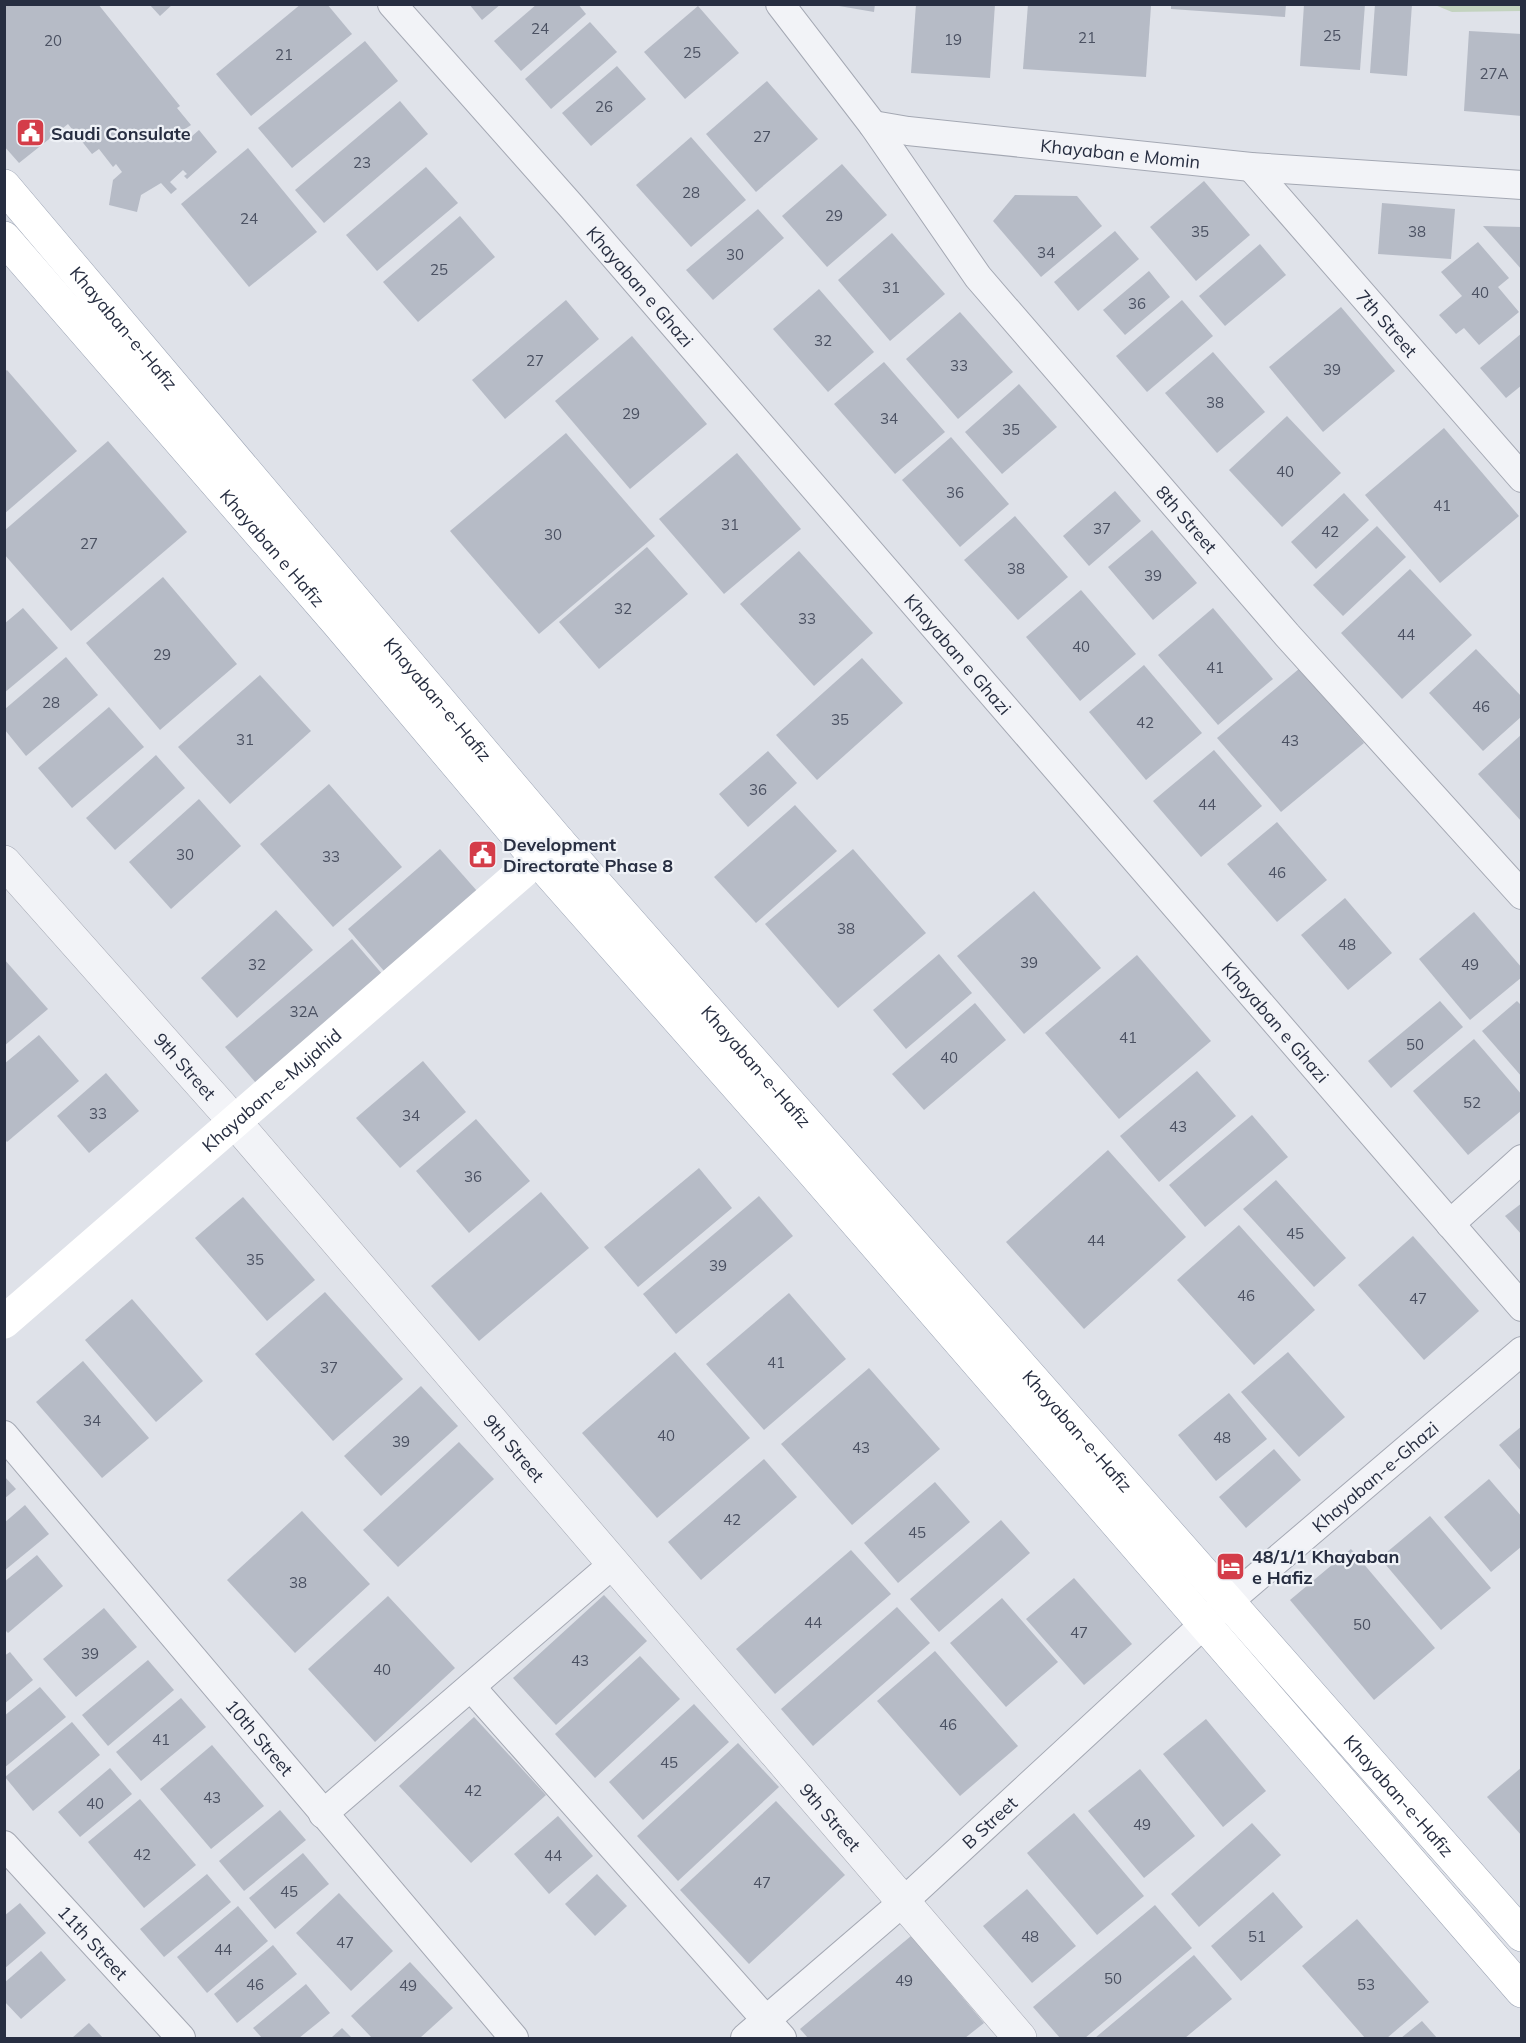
<svg xmlns="http://www.w3.org/2000/svg" width="1526" height="2043" font-family="Mulish,sans-serif">
<rect width="100%" height="100%" fill="#dfe2e9"/>
<path fill="#c3d3bf" d="M1435,5H1521V11L1452,12Z"/>
<g fill="#b6bbc6">
<path d="M4,4H98L180,106L177,108L191,125L185,129L191,137L199,130L217,152L187,179L184,176L187,174L183,170L170,182L177,189L171,194L161,183L141,195L137,212L109,205L113,180L122,172L116,164L113,167L99,149L92,154L68,124L19,163L4,146Z"/>
<path d="M149,4H173L160,16Z"/>
<path d="M301,4H327L352,34L251,116L216,74Z"/>
<path d="M469,4H501L482,20Z"/>
<path d="M537,4H578L586,14L521,71L494,41Z"/>
<path d="M839,4H875L874,12L839,6Z"/>
<path d="M916,4H995L990,78L911,73Z"/>
<path d="M1028,4L1151,6L1146,77L1023,69Z"/>
<path d="M1171,4H1286L1285,17L1171,9Z"/>
<path d="M1304,4H1365L1360,70L1300,66Z"/>
<path d="M1375,4H1412L1407,76L1370,73Z"/>
<path d="M698,6L739,53L685,99L644,52Z"/>
<path d="M590,22L617,52L551,109L525,79Z"/>
<path d="M1469,31L1522,34V116L1464,111Z"/>
<path d="M365,41L398,81L292,168L258,128Z"/>
<path d="M617,66L646,99L591,146L562,113Z"/>
<path d="M767,81L818,139L756,192L706,134Z"/>
<path d="M400,101L428,134L324,223L295,190Z"/>
<path d="M691,137L746,200L691,247L636,185Z"/>
<path d="M248,148L317,232L249,287L181,204Z"/>
<path d="M842,164L887,215L827,267L782,216Z"/>
<path d="M426,167L458,203L377,271L346,235Z"/>
<path d="M1204,181L1250,235L1196,281L1150,227Z"/>
<path d="M1015,195L1077,196L1102,226L1041,277L993,221Z"/>
<path d="M1382,203L1455,209L1451,259L1378,254Z"/>
<path d="M758,209L784,238L713,300L686,270Z"/>
<path d="M460,216L495,257L418,322L383,282Z"/>
<path d="M1483,226L1522,227V270Z"/>
<path d="M1115,231L1139,259L1078,311L1054,282Z"/>
<path d="M892,233L945,294L890,341L838,280Z"/>
<path d="M1478,242L1509,278L1498,287L1519,312L1479,345L1464,328L1456,334L1439,315L1462,296L1441,272Z"/>
<path d="M1260,244L1286,275L1225,326L1199,296Z"/>
<path d="M1149,271L1170,297L1125,335L1103,310Z"/>
<path d="M819,289L874,352L828,392L773,329Z"/>
<path d="M566,300L599,339L505,419L472,380Z"/>
<path d="M1182,300L1213,336L1147,392L1116,356Z"/>
<path d="M1341,307L1395,371L1323,432L1269,367Z"/>
<path d="M960,312L1013,372L958,419L906,359Z"/>
<path d="M1522,333V385L1506,398L1480,368Z"/>
<path d="M632,336L707,424L630,489L555,401Z"/>
<path d="M1213,352L1265,412L1217,453L1165,393Z"/>
<path d="M884,362L945,432L895,474L834,404Z"/>
<path d="M7,370L77,451L4,514V372Z"/>
<path d="M1019,384L1057,427L1002,474L965,432Z"/>
<path d="M1287,416L1341,473L1282,527L1229,470Z"/>
<path d="M1444,428L1519,516L1440,583L1365,495Z"/>
<path d="M566,433L655,536L539,634L450,531Z"/>
<path d="M951,437L1009,504L960,547L902,480Z"/>
<path d="M108,441L187,532L71,631L4,554V531Z"/>
<path d="M737,453L801,529L724,594L659,519Z"/>
<path d="M1115,491L1141,521L1089,566L1063,536Z"/>
<path d="M1344,493L1369,520L1316,569L1291,542Z"/>
<path d="M1015,516L1068,577L1018,620L964,560Z"/>
<path d="M1377,526L1406,557L1343,616L1313,585Z"/>
<path d="M1152,530L1197,583L1153,620L1108,567Z"/>
<path d="M647,547L688,594L599,669L559,622Z"/>
<path d="M799,551L873,633L814,686L740,604Z"/>
<path d="M1410,569L1472,635L1402,699L1341,633Z"/>
<path d="M163,577L237,664L160,730L86,643Z"/>
<path d="M1081,590L1136,654L1080,701L1026,637Z"/>
<path d="M23,608L58,648L4,693V624Z"/>
<path d="M1213,608L1273,679L1218,725L1158,655Z"/>
<path d="M1476,649L1522,697V716L1483,751L1429,693Z"/>
<path d="M66,657L98,695L26,756L5,730V709Z"/>
<path d="M862,658L903,703L817,780L776,735Z"/>
<path d="M1144,665L1202,733L1146,780L1089,712Z"/>
<path d="M1300,668L1364,743L1281,812L1217,738Z"/>
<path d="M260,675L311,731L230,804L178,747Z"/>
<path d="M109,707L144,747L72,808L38,768Z"/>
<path d="M1522,734V822L1478,774Z"/>
<path d="M1214,750L1262,806L1201,857L1153,801Z"/>
<path d="M768,751L797,783L748,827L719,794Z"/>
<path d="M156,755L185,788L115,850L86,818Z"/>
<path d="M329,784L402,867L333,927L260,844Z"/>
<path d="M199,799L241,846L171,909L129,862Z"/>
<path d="M795,805L837,851L756,923L714,877Z"/>
<path d="M1277,822L1327,880L1277,922L1227,864Z"/>
<path d="M440,849L477,891L384,971L348,929Z"/>
<path d="M853,849L926,933L838,1008L765,924Z"/>
<path d="M1034,891L1101,968L1024,1034L957,956Z"/>
<path d="M1345,898L1392,953L1348,990L1301,935Z"/>
<path d="M276,910L313,950L237,1018L201,978Z"/>
<path d="M1474,912L1522,968V977L1470,1020L1419,959Z"/>
<path d="M352,939L383,975L256,1083L225,1047Z"/>
<path d="M939,954L972,993L906,1049L873,1010Z"/>
<path d="M1137,955L1211,1041L1119,1119L1045,1033Z"/>
<path d="M4,959L48,1009L4,1046Z"/>
<path d="M1440,1001L1463,1027L1391,1088L1368,1061Z"/>
<path d="M1517,1001L1522,1006V1077L1482,1031Z"/>
<path d="M975,1003L1006,1040L924,1110L892,1074Z"/>
<path d="M39,1035L79,1081L7,1142L4,1139V1064Z"/>
<path d="M1474,1039L1522,1095V1110L1468,1155L1413,1091Z"/>
<path d="M423,1061L466,1112L400,1168L356,1118Z"/>
<path d="M1197,1071L1236,1116L1159,1182L1120,1136Z"/>
<path d="M106,1073L139,1111L89,1153L57,1116Z"/>
<path d="M1252,1115L1288,1157L1205,1227L1169,1185Z"/>
<path d="M476,1119L530,1181L469,1233L416,1171Z"/>
<path d="M1108,1150L1186,1237L1084,1329L1006,1242Z"/>
<path d="M699,1168L732,1208L638,1287L604,1247Z"/>
<path d="M1276,1180L1346,1258L1314,1287L1243,1209Z"/>
<path d="M541,1192L589,1248L479,1341L431,1286Z"/>
<path d="M759,1196L793,1236L676,1334L643,1294Z"/>
<path d="M243,1197L315,1280L267,1321L195,1238Z"/>
<path d="M1522,1203V1235L1505,1216Z"/>
<path d="M1239,1225L1315,1310L1254,1365L1177,1280Z"/>
<path d="M1413,1236L1479,1311L1424,1360L1358,1285Z"/>
<path d="M325,1292L403,1379L333,1441L255,1354Z"/>
<path d="M789,1293L846,1359L764,1430L706,1364Z"/>
<path d="M132,1299L203,1381L156,1422L85,1340Z"/>
<path d="M675,1352L750,1438L657,1518L582,1433Z"/>
<path d="M1288,1352L1345,1417L1299,1457L1241,1392Z"/>
<path d="M83,1361L149,1438L102,1478L36,1402Z"/>
<path d="M869,1368L940,1449L852,1525L781,1444Z"/>
<path d="M421,1386L458,1426L381,1496L344,1456Z"/>
<path d="M1229,1393L1267,1439L1216,1481L1178,1435Z"/>
<path d="M1522,1426V1472L1499,1445Z"/>
<path d="M459,1442L494,1479L398,1567L363,1530Z"/>
<path d="M1274,1449L1301,1480L1246,1528L1219,1497Z"/>
<path d="M764,1459L797,1497L701,1580L668,1542Z"/>
<path d="M4,1476L16,1489L4,1499Z"/>
<path d="M1489,1479L1522,1517V1546L1491,1572L1444,1517Z"/>
<path d="M935,1482L970,1522L898,1583L864,1543Z"/>
<path d="M25,1505L49,1534L4,1571V1523Z"/>
<path d="M302,1511L370,1584L295,1653L227,1580Z"/>
<path d="M1430,1516L1491,1588L1441,1630L1380,1558Z"/>
<path d="M1001,1520L1030,1553L939,1632L910,1599Z"/>
<path d="M1351,1549L1435,1648L1374,1700L1290,1600Z"/>
<path d="M851,1550L891,1594L775,1694L736,1649Z"/>
<path d="M37,1555L63,1586L8,1633L4,1629V1582Z"/>
<path d="M1074,1578L1132,1644L1084,1685L1026,1619Z"/>
<path d="M604,1595L647,1641L556,1725L513,1678Z"/>
<path d="M388,1596L455,1668L375,1742L308,1669Z"/>
<path d="M1002,1598L1058,1662L1006,1707L950,1643Z"/>
<path d="M897,1607L930,1643L813,1746L781,1709Z"/>
<path d="M104,1608L137,1647L76,1697L43,1659Z"/>
<path d="M935,1651L1018,1746L960,1796L877,1701Z"/>
<path d="M10,1652L33,1680L4,1704V1656Z"/>
<path d="M640,1656L680,1699L595,1778L555,1734Z"/>
<path d="M148,1660L174,1690L108,1746L82,1715Z"/>
<path d="M40,1687L66,1717L4,1768V1716Z"/>
<path d="M181,1698L206,1727L141,1781L116,1752Z"/>
<path d="M694,1704L729,1742L643,1820L609,1782Z"/>
<path d="M474,1717L546,1795L471,1863L399,1786Z"/>
<path d="M1206,1719L1266,1791L1223,1827L1163,1754Z"/>
<path d="M72,1722L100,1755L33,1811L5,1777Z"/>
<path d="M738,1743L779,1787L678,1881L637,1836Z"/>
<path d="M212,1745L264,1806L211,1849L160,1789Z"/>
<path d="M1522,1767V1836L1487,1797Z"/>
<path d="M110,1768L132,1794L80,1837L58,1812Z"/>
<path d="M1140,1769L1195,1836L1144,1878L1088,1811Z"/>
<path d="M140,1799L196,1865L144,1908L88,1842Z"/>
<path d="M776,1801L845,1875L749,1964L680,1890Z"/>
<path d="M280,1810L306,1840L244,1891L219,1861Z"/>
<path d="M1074,1813L1144,1896L1097,1935L1027,1853Z"/>
<path d="M558,1816L593,1856L549,1894L514,1854Z"/>
<path d="M1252,1823L1281,1855L1199,1927L1171,1894Z"/>
<path d="M303,1853L329,1884L275,1929L249,1898Z"/>
<path d="M207,1874L231,1902L164,1957L140,1929Z"/>
<path d="M597,1874L627,1906L595,1936L565,1904Z"/>
<path d="M1027,1889L1076,1946L1032,1983L983,1926Z"/>
<path d="M1273,1892L1303,1927L1241,1981L1211,1946Z"/>
<path d="M339,1893L393,1951L351,1991L296,1933Z"/>
<path d="M20,1903L46,1933L4,1969V1916Z"/>
<path d="M1155,1905L1192,1948L1085,2038H1060L1033,2007Z"/>
<path d="M238,1906L268,1941L207,1993L177,1957Z"/>
<path d="M1357,1919L1429,2002L1387,2038H1365L1302,1966Z"/>
<path d="M911,1936L984,2023L965,2038H808L800,2029Z"/>
<path d="M273,1945L297,1974L237,2023L214,1994Z"/>
<path d="M41,1951L66,1980L21,2019L4,2001V1983Z"/>
<path d="M1194,1955L1232,1999L1185,2038H1095Z"/>
<path d="M410,1962L453,2008L420,2038H372L351,2016Z"/>
<path d="M306,1984L330,2013L299,2038H262L253,2028Z"/>
<path d="M1422,2021L1437,2038H1401Z"/>
<path d="M89,2023L103,2038H72Z"/>
<path d="M342,2028L352,2038H331Z"/>
</g>
<g fill="none" stroke-linecap="round" stroke-linejoin="round">
<defs>
<g id="minor">
<path id="s1" d="M392,4L571,206L1522,1307"/>
<path id="s2" d="M780,4L873,125L978,277L1287,635L1522,895"/>
<path id="s3" d="M873,125L908,131L1251,167L1522,185"/>
<path id="s4" d="M1251,167L1522,478"/>
<path d="M1450,1224L1522,1159"/>
<path id="s5" d="M4,1435L514,2038"/>
<path d="M471,1687L782,2038"/>
<path d="M323,1814L613,1564"/>
<path id="s6" d="M4,1845L181,2038"/>
<path id="s7" d="M745,2038L903,1902L1229,1601L1522,1351"/>
</g>
<g id="tertiary">
<path id="s8" d="M4,862L235,1122L1020,2038"/>
</g>
<g id="primary">
<path id="s10" d="M4,186L558,841L1522,1935"/>
<path id="s11" d="M4,238L338,623L537,859L807,1165L1522,1991"/>
</g>
</defs>
<use href="#minor" stroke="#a4a8b3" stroke-width="30"/>
<use href="#tertiary" stroke="#a4a8b3" stroke-width="34"/>
<use href="#primary" stroke="#9da5b5" stroke-width="34"/>
<use href="#minor" stroke="#f2f3f7" stroke-width="28"/>
<use href="#tertiary" stroke="#f2f3f7" stroke-width="33"/>
<path stroke="#fff" stroke-width="33" id="s9" d="M4,1322L558,841"/>
<use href="#primary" stroke="#fff" stroke-width="33"/>
</g>
<defs>
<symbol id="civic-square" viewBox="-11 -11 22 22"><rect x="-9" y="-9" width="18" height="18" rx="4" fill="#d43d49" stroke="#eef1f6"/><path d="M-.6-6.5H3V-4.5H.6V-3L4-1V1h2V6H-6V1h2V-1L-.6-3ZM-1.2 2.5V6h2.4V2.5Z" fill="#fff"/></symbol>
<symbol id="hotel-square" viewBox="-11 -11 22 22"><rect x="-9" y="-9" width="18" height="18" rx="4" fill="#d43d49" stroke="#eef1f6"/><path d="M-6-4.5h1.5V1H6V5H4.5V3h-9V5H-6ZM-4 0a1.8 1.8 0 1 1 3.6 0ZM.5 0V-2.5h3Q6-2.5 6 0Z" fill="#fff"/></symbol>
</defs>
<g fill-rule="evenodd">
<use href="#civic-square" x="14" y="116" width="33" height="33"/>
<use href="#civic-square" x="466" y="838" width="33" height="33"/>
<use href="#hotel-square" x="1214" y="1550" width="33" height="33"/>
</g>
<g text-anchor="middle" dominant-baseline="central" stroke-width="4.5" stroke-linejoin="round" paint-order="stroke">
<g font-size="15" fill="#4b5162">
<text x="540" y="28">24</text>
<text x="1332" y="35">25</text>
<text x="1087" y="37">21</text>
<text x="953" y="39">19</text>
<text x="53" y="40">20</text>
<text x="692" y="52">25</text>
<text x="284" y="54">21</text>
<text x="1494" y="73">27A</text>
<text x="604" y="106">26</text>
<text x="762" y="136">27</text>
<text x="362" y="162">23</text>
<text x="691" y="192">28</text>
<text x="834" y="215">29</text>
<text x="249" y="218">24</text>
<text x="1200" y="231">35</text>
<text x="1417" y="231">38</text>
<text x="1046" y="252">34</text>
<text x="735" y="254">30</text>
<text x="439" y="269">25</text>
<text x="891" y="287">31</text>
<text x="1480" y="292">40</text>
<text x="1137" y="303">36</text>
<text x="823" y="340">32</text>
<text x="535" y="360">27</text>
<text x="959" y="365">33</text>
<text x="1332" y="369">39</text>
<text x="1215" y="402">38</text>
<text x="631" y="413">29</text>
<text x="889" y="418">34</text>
<text x="1011" y="429">35</text>
<text x="1285" y="471">40</text>
<text x="955" y="492">36</text>
<text x="1442" y="505">41</text>
<text x="730" y="524">31</text>
<text x="1102" y="528">37</text>
<text x="1330" y="531">42</text>
<text x="553" y="534">30</text>
<text x="89" y="543">27</text>
<text x="1016" y="568">38</text>
<text x="1153" y="575">39</text>
<text x="623" y="608">32</text>
<text x="807" y="618">33</text>
<text x="1406" y="634">44</text>
<text x="1081" y="646">40</text>
<text x="162" y="654">29</text>
<text x="1215" y="667">41</text>
<text x="51" y="702">28</text>
<text x="1481" y="706">46</text>
<text x="840" y="719">35</text>
<text x="1145" y="722">42</text>
<text x="245" y="739">31</text>
<text x="1290" y="740">43</text>
<text x="758" y="789">36</text>
<text x="1207" y="804">44</text>
<text x="185" y="854">30</text>
<text x="331" y="856">33</text>
<text x="1277" y="872">46</text>
<text x="846" y="928">38</text>
<text x="1347" y="944">48</text>
<text x="1029" y="962">39</text>
<text x="257" y="964">32</text>
<text x="1470" y="964">49</text>
<text x="304" y="1011">32A</text>
<text x="1128" y="1037">41</text>
<text x="1415" y="1044">50</text>
<text x="949" y="1057">40</text>
<text x="1472" y="1102">52</text>
<text x="98" y="1113">33</text>
<text x="411" y="1115">34</text>
<text x="1178" y="1126">43</text>
<text x="473" y="1176">36</text>
<text x="1295" y="1233">45</text>
<text x="1096" y="1240">44</text>
<text x="255" y="1259">35</text>
<text x="718" y="1265">39</text>
<text x="1246" y="1295">46</text>
<text x="1418" y="1298">47</text>
<text x="776" y="1362">41</text>
<text x="329" y="1367">37</text>
<text x="92" y="1420">34</text>
<text x="666" y="1435">40</text>
<text x="1222" y="1437">48</text>
<text x="401" y="1441">39</text>
<text x="861" y="1447">43</text>
<text x="732" y="1519">42</text>
<text x="917" y="1532">45</text>
<text x="298" y="1582">38</text>
<text x="813" y="1622">44</text>
<text x="1362" y="1624">50</text>
<text x="1079" y="1632">47</text>
<text x="90" y="1653">39</text>
<text x="580" y="1660">43</text>
<text x="382" y="1669">40</text>
<text x="948" y="1724">46</text>
<text x="161" y="1739">41</text>
<text x="669" y="1762">45</text>
<text x="473" y="1790">42</text>
<text x="212" y="1797">43</text>
<text x="95" y="1803">40</text>
<text x="1142" y="1824">49</text>
<text x="142" y="1854">42</text>
<text x="553" y="1855">44</text>
<text x="762" y="1882">47</text>
<text x="289" y="1891">45</text>
<text x="1030" y="1936">48</text>
<text x="1257" y="1936">51</text>
<text x="345" y="1942">47</text>
<text x="223" y="1949">44</text>
<text x="1113" y="1978">50</text>
<text x="904" y="1980">49</text>
<text x="255" y="1984">46</text>
<text x="1366" y="1984">53</text>
<text x="408" y="1985">49</text>
</g>
<g font-size="18" font-weight="bold" fill="#272e41" stroke="#eef1f6" text-anchor="start">
<text x="51" y="133">Saudi Consulate</text>
<text x="503" y="844">Development<tspan x="503" dy="21">Directorate Phase 8</tspan></text>
<text x="1252" y="1556">48/1/1 Khayaban<tspan x="1252" dy="21">e Hafiz</tspan></text>
</g>
<g font-size="18" fill="#272e41" stroke="#eef1f6">
<text stroke="none"><textPath href="#s3" startOffset="249">Khayaban e Momin</textPath></text>
<text stroke="none"><textPath href="#s1" startOffset="376">Khayaban e Ghazi</textPath></text>
<text stroke="none"><textPath href="#s4" startOffset="207">7th Street</textPath></text>
<text stroke="none"><textPath href="#s10" startOffset="186">Khayaban-e-Hafiz</textPath></text>
<text stroke="none"><textPath href="#s2" startOffset="657">8th Street</textPath></text>
<text stroke="none"><textPath href="#s11" startOffset="410">Khayaban e Hafiz</textPath></text>
<text stroke="none"><textPath href="#s1" startOffset="862">Khayaban e Ghazi</textPath></text>
<text stroke="none"><textPath href="#s10" startOffset="672">Khayaban-e-Hafiz</textPath></text>
<text stroke="none"><textPath href="#s1" startOffset="1348">Khayaban e Ghazi</textPath></text>
<text stroke="none"><textPath href="#s10" startOffset="1158">Khayaban-e-Hafiz</textPath></text>
<text stroke="none"><textPath href="#s8" startOffset="273">9th Street</textPath></text>
<text stroke="none"><textPath href="#s9" startOffset="354">Khayaban-e-Mujahid</textPath></text>
<text stroke="none"><textPath href="#s10" startOffset="1644">Khayaban-e-Hafiz</textPath></text>
<text stroke="none"><textPath href="#s8" startOffset="777">9th Street</textPath></text>
<text stroke="none"><textPath href="#s7" startOffset="844">Khayaban-e-Ghazi</textPath></text>
<text stroke="none"><textPath href="#s5" startOffset="396">10th Street</textPath></text>
<text stroke="none"><textPath href="#s10" startOffset="2130">Khayaban-e-Hafiz</textPath></text>
<text stroke="none"><textPath href="#s8" startOffset="1263">9th Street</textPath></text>
<text stroke="none"><textPath href="#s7" startOffset="326">B Street</textPath></text>
<text stroke="none"><textPath href="#s6" startOffset="132">11th Street</textPath></text>
</g>
</g>
<rect width="1526" height="2043" fill="none" stroke="#272e41" stroke-width="12"/>
</svg>
